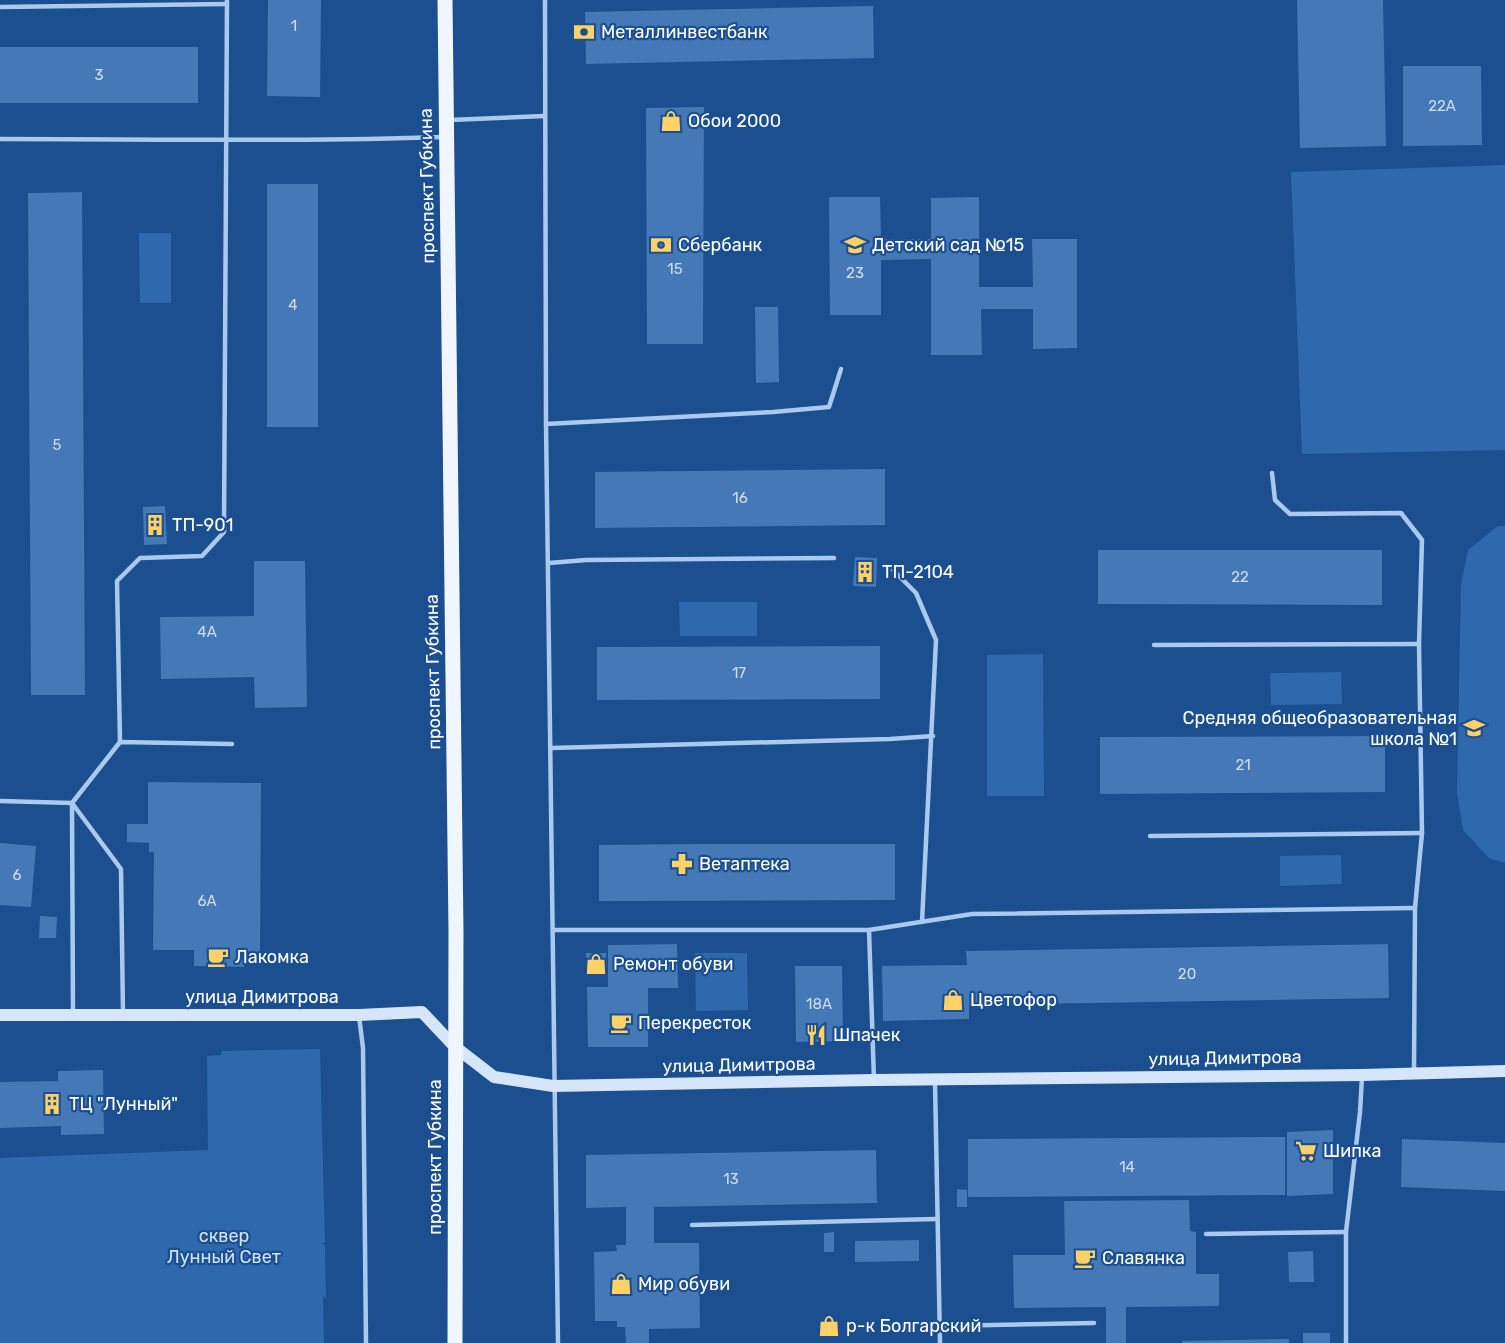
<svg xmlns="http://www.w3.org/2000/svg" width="1505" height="1343" font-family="Rubik,sans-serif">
<rect width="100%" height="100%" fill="#1b4f8f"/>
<g fill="#2e69ad">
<path d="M1505,165V450L1302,454L1291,172Z"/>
<path d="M139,233H171V303H140Z"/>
<path d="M1498,526H1505V863L1489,858L1463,830L1457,792L1461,584L1468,550Z"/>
<path d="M679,602H757V636H680Z"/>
<path d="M1043,654L1044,796H987V655Z"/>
<path d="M1341,672L1342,704L1271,705L1270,673Z"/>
<path d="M1341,855L1342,884L1280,886V856Z"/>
<path d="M695,953H747L748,1010L696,1011Z"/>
<path d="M320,1049L325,1243H321L325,1245L326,1299L323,1296L324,1343H0V1158L208,1150L207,1056L221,1055L222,1051Z"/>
</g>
<g fill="#4478b7">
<path d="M268,0H321L320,97L267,96Z"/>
<path d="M1297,0H1383L1386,146L1300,148Z"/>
<path d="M873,6L874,58L586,64L585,12Z"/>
<rect x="0" y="47" width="198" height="56"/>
<path d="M1403,66H1481L1482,145L1403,146Z"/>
<path d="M704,107L703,344H647L646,108Z"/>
<rect x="267" y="184" width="51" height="243"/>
<path d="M82,192L85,695H31L28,193Z"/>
<path d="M829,197H880L881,239H931V198L979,197V287H1033L1032,239H1077V348L1033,349V309H981L982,355H931V259L881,260V315H830Z"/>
<path d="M755,307H778L779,382L756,383Z"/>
<path d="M885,469V525L595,528V472Z"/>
<path d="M165,506L167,544L144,545L143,507Z"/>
<path d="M1098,550H1382V605L1098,604Z"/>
<path d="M855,557L877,558L876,587L853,586Z"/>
<path d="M254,561H305L307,707L255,708L254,677L161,679L160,617L254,616Z"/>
<path d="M880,646V699L597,700V647Z"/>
<path d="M1385,736V792L1100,794V737Z"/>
<path d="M148,782L261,783L260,952H244V967L194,966V950H153L154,852H149V843L127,842V824H148Z"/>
<path d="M0,843L36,846L31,907L0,905Z"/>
<path d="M699,844H895V900L599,901V845Z"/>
<path d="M40,916L57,917L56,938H39Z"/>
<path d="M677,944L678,988H648V1047H588L587,987H608V945Z"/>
<path d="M1388,944L1389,998L969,1005V1019L883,1021L882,966L967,965L966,951Z"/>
<path d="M586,953H606L607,975H586Z"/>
<path d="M795,966H842L843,1041L796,1042Z"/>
<path d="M103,1070L104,1134L61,1135V1126L0,1128V1082L58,1081V1071Z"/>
<path d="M1333,1130V1194L1287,1196V1132Z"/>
<path d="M1285,1137V1195L968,1197V1139Z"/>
<path d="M1402,1139L1505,1143V1191L1401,1187Z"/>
<path d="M876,1150L877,1203L654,1207V1243H699L700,1328L649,1329V1343H626L625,1327H617V1321H595L594,1252L617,1251L616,1245H626V1207L586,1208V1155Z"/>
<path d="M957,1189L967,1190V1207H957Z"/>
<path d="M1189,1200L1190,1231L1196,1232V1274H1219V1306L1126,1307V1343H1106V1307L1014,1308L1013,1255H1065L1064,1201Z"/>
<path d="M834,1232V1252H824V1233Z"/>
<path d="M919,1240V1261L855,1262V1241Z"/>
<path d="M1313,1251L1314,1282H1289L1288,1252Z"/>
<rect x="1303" y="1333" width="27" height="10"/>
<path d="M1289,1339V1343H1182V1341Z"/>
</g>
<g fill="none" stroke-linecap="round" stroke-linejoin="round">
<g stroke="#a9c9ee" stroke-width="4.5">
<path d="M545,0L546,424L558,1343"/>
<path d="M0,7L227,4"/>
<path d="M450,120L544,116"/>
<path d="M0,139C148,139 296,142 444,137"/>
<path d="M546,424L773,412L829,407L841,369"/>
<path d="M1272,473L1275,500L1290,514L1401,513L1422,540L1419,644L1422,833L1415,908L1414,1071"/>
<path d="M549,563L586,560L834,558"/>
<path d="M893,570L916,593L936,640L922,922"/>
<path d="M1154,645L1419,644"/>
<path d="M120,742L117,581L140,558L202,556L224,532L227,0"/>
<path d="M551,748L890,739L933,736"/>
<path d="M0,801L72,803L73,1014"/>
<path d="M1150,836L1422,833"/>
<path d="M554,930H869L972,914L1415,908"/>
<path d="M869,930L874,1080"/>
<path d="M123,1014L121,869L72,803L120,742L232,744"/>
<path d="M359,1016L363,1048L366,1343"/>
<path d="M935,1082L940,1343"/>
<path d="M692,1225L936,1219"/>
<path d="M1206,1234L1346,1232"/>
<path d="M940,1326L1094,1323"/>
<path d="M1346,1343V1232L1360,1112L1362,1077"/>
</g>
<path stroke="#d6e6fa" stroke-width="12" d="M0,1015H359L422,1012L454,1046L494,1077L553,1086L874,1080L1362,1075L1505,1071"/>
<path stroke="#f0f6ff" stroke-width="15" d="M445,0L456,932L455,1343"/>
</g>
<defs>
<symbol id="bank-bare" viewBox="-9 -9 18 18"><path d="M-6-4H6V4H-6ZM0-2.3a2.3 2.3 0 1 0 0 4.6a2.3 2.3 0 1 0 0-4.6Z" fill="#ffd166" stroke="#1b4f8f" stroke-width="2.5" paint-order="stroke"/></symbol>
<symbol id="shop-bare" viewBox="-9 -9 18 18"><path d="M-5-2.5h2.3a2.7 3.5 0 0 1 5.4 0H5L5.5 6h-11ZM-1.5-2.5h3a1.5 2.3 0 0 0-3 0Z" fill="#ffd166" stroke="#1b4f8f" stroke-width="2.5" paint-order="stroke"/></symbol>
<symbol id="school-bare" viewBox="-9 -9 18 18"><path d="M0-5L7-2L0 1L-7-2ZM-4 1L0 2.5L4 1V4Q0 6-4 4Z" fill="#ffd166" stroke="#1b4f8f" stroke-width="2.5" paint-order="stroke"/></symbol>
<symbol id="building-bare" viewBox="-9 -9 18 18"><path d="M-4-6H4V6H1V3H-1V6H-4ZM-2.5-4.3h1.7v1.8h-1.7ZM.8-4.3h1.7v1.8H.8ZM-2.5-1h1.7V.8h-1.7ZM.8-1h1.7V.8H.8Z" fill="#ffd166" stroke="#1b4f8f" stroke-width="2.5" paint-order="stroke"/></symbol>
<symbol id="pharmacy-bare" viewBox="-9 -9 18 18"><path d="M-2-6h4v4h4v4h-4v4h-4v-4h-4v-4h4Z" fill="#ffd166" stroke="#1b4f8f" stroke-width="2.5" paint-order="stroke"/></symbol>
<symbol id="cafe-bare" viewBox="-9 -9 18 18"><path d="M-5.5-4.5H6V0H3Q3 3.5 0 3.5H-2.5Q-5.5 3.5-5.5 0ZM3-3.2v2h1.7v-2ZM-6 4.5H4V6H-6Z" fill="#ffd166" stroke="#1b4f8f" stroke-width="2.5" paint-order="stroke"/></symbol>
<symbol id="restaurant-bare" viewBox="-9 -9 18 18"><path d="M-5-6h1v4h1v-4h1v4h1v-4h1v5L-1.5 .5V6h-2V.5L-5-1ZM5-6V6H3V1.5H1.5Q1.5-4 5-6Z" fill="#ffd166" stroke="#1b4f8f" stroke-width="2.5" paint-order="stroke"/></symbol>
<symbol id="supermarket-bare" viewBox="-9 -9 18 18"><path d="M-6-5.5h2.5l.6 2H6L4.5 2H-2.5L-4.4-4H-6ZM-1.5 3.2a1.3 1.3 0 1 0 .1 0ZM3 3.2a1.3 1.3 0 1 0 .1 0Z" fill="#ffd166" stroke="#1b4f8f" stroke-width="2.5" paint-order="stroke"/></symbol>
</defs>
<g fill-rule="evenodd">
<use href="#bank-bare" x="569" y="17" width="30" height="30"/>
<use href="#shop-bare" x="656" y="106" width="30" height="30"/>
<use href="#bank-bare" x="646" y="230" width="30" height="30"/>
<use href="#school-bare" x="840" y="230" width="30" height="30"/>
<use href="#building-bare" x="140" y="510" width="30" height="30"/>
<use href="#building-bare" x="850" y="557" width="30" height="30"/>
<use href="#school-bare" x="1459" y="713" width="30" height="30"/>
<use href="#pharmacy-bare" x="667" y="849" width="30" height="30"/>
<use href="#cafe-bare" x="203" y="942" width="30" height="30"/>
<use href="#shop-bare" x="581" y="949" width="30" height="30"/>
<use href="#shop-bare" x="938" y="985" width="30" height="30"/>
<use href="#cafe-bare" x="606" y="1008" width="30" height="30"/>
<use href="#restaurant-bare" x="801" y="1020" width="30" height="30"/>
<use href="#building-bare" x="37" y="1089" width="30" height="30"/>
<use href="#supermarket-bare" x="1291" y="1136" width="30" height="30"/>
<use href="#cafe-bare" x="1070" y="1243" width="30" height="30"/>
<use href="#shop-bare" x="606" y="1269" width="30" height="30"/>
<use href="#shop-bare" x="814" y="1311" width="30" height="30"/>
</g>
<g text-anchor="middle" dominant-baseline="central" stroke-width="4.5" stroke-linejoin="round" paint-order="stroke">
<g font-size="15" fill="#d0dded">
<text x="294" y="26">1</text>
<text x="99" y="75">3</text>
<text x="1442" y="106">22А</text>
<text x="675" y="269">15</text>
<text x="855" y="273">23</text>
<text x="293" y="305">4</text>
<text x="57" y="445">5</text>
<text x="740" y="498">16</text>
<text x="1240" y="577">22</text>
<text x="207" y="632">4А</text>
<text x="739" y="673">17</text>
<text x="1243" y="765">21</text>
<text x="17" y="875">6</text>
<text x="207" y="901">6А</text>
<text x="1187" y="974">20</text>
<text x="819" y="1004">18А</text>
<text x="1127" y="1167">14</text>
<text x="731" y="1179">13</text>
</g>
<g font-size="18" fill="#fff" stroke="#1b4f8f" text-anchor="start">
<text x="601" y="32">Металлинвестбанк</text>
<text x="688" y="121">Обои 2000</text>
<text x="678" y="245">Сбербанк</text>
<text x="872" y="245">Детский сад №15</text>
<text x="172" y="525">ТП-901</text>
<text x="882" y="572">ТП-2104</text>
<text x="1457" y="718" text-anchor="end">Средняя общеобразовательная<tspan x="1457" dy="21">школа №1</tspan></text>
<text x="699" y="864">Ветаптека</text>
<text x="235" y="957">Лакомка</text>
<text x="613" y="964">Ремонт обуви</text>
<text x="970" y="1000">Цветофор</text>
<text x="638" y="1023">Перекресток</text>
<text x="833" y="1035">Шпачек</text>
<text x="69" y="1104">ТЦ "Лунный"</text>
<text x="1323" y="1151">Шипка</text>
<text x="1102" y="1258">Славянка</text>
<text x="638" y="1284">Мир обуви</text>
<text x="846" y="1326">р-к Болгарский</text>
</g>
<g font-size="18" fill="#fff" stroke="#1b4f8f">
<text transform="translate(427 186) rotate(-91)">проспект Губкина</text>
<text transform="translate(433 672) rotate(-91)">проспект Губкина</text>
<text x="262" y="997">улица Димитрова</text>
<text transform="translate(1225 1058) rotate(-1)">улица Димитрова</text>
<text transform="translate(739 1065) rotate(-1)">улица Димитрова</text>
<text transform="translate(435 1157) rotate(-90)">проспект Губкина</text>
</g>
<g font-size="18" fill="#cfe3fa" stroke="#1b4f8f">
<text x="224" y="1236">сквер<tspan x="224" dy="21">Лунный Свет</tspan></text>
</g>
</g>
</svg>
